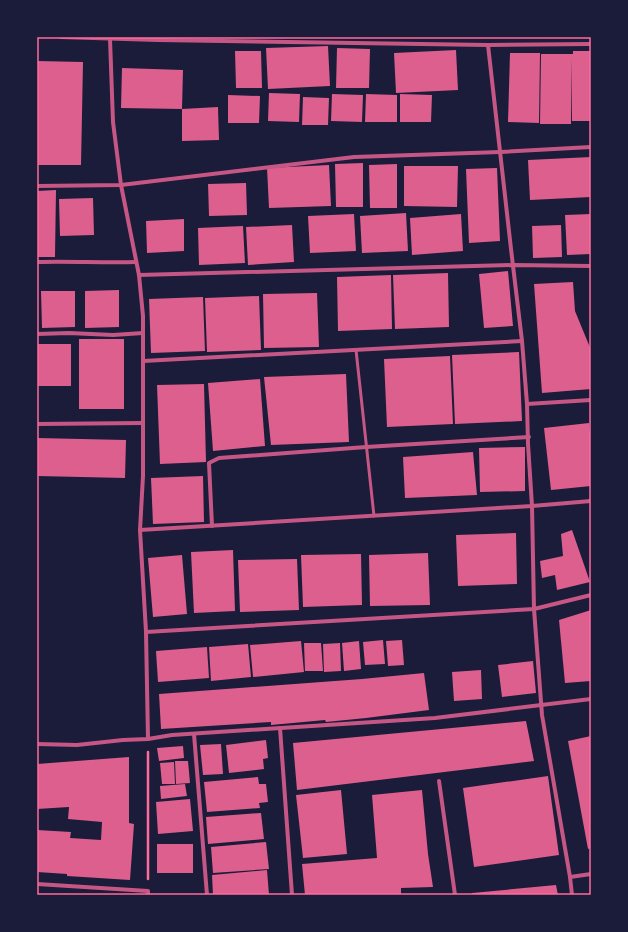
<svg xmlns="http://www.w3.org/2000/svg" width="628" height="932" font-family="Arial,sans-serif">
<rect width="100%" height="100%" fill="#1b1b3a"/>
<g fill="#dd5f8e">
<path d="M328,46L330,86L268,89L266,48Z"/>
<path d="M337,48L370,49L369,88H336Z"/>
<path d="M456,50L458,90L396,93L394,53Z"/>
<path d="M235,51H261L262,88H236Z"/>
<path d="M573,51H591V121H572V58L571,124H540L541,54H573Z"/>
<path d="M510,53H540L539,123L508,122Z"/>
<path d="M37,61L83,62L81,165H37Z"/>
<path d="M122,68L183,70L182,109L121,108Z"/>
<path d="M269,93L300,94L299,122L268,121Z"/>
<path d="M332,94L363,95L362,122L331,121Z"/>
<path d="M366,94L397,95V122H365Z"/>
<path d="M400,94L432,95L431,122H400Z"/>
<path d="M228,95L260,96L259,123H228Z"/>
<path d="M303,97L329,98L328,125H302Z"/>
<path d="M218,107L219,140L182,141V109Z"/>
<path d="M591,157V197L530,200L528,160Z"/>
<path d="M363,163V207H336L335,164Z"/>
<path d="M397,164V208H370L369,165Z"/>
<path d="M329,165L331,206L269,208L267,168Z"/>
<path d="M404,166H458L457,207L404,206Z"/>
<path d="M497,168L500,241L469,243L466,169Z"/>
<path d="M246,183L247,215L209,216L208,184Z"/>
<path d="M56,190L55,257H37V191Z"/>
<path d="M93,198L94,235L60,236L59,199Z"/>
<path d="M406,213L408,251L362,253L360,216Z"/>
<path d="M354,214L356,251L310,253L308,216Z"/>
<path d="M461,214L463,251L412,255L410,218Z"/>
<path d="M591,214V254L567,255L565,215Z"/>
<path d="M184,219V251L147,253L146,221Z"/>
<path d="M292,225L294,262L248,265L246,227Z"/>
<path d="M561,225L562,257L533,258L532,226Z"/>
<path d="M243,226L245,263L199,265L198,228Z"/>
<path d="M508,271L513,326L484,328L479,274Z"/>
<path d="M448,273L449,327L395,329L393,275Z"/>
<path d="M391,275L392,329L338,331L337,277Z"/>
<path d="M573,282L575,311L591,350V389L542,393L534,284Z"/>
<path d="M119,290V327L85,328V291Z"/>
<path d="M41,291H75V327L42,328Z"/>
<path d="M317,293L319,347L264,348L263,294Z"/>
<path d="M259,296L261,350L207,352L205,298Z"/>
<path d="M203,297L205,351L151,353L149,299Z"/>
<rect x="79" y="339" width="45" height="70"/>
<rect x="37" y="344" width="34" height="42"/>
<path d="M519,352L522,421L455,424L452,355Z"/>
<path d="M450,356L453,424L387,427L384,359Z"/>
<path d="M346,374L349,442L271,445L264,377Z"/>
<path d="M260,379L265,446L213,451L208,383Z"/>
<path d="M204,384L206,462L160,464L157,385Z"/>
<path d="M589,423L591,446V486L551,490L544,428Z"/>
<path d="M37,438L126,440L125,478L37,476Z"/>
<path d="M525,447V491L480,492L479,448Z"/>
<path d="M473,452L477,495L405,498L403,457Z"/>
<path d="M203,476L204,522L153,524L151,478Z"/>
<path d="M572,530L590,582L557,590L555,575L542,578L540,561L563,556L561,534Z"/>
<path d="M516,533L517,584L458,586L456,535Z"/>
<path d="M233,550L235,611L194,613L191,552Z"/>
<path d="M428,553L430,605L370,606L369,555Z"/>
<path d="M361,554L362,605L303,607L301,555Z"/>
<path d="M182,555L187,614L153,617L148,558Z"/>
<path d="M297,559L299,610L240,612L238,560Z"/>
<path d="M591,610V681L565,683L559,620Z"/>
<path d="M383,640L385,664L365,665L363,642Z"/>
<path d="M402,640L404,665L388,666L386,641Z"/>
<path d="M301,641L304,672L253,677L250,645Z"/>
<path d="M359,641L361,669L344,671L342,643Z"/>
<path d="M304,643H321L323,671H305Z"/>
<path d="M340,643L341,671L324,672L323,644Z"/>
<path d="M248,644L251,677L211,681L209,647Z"/>
<path d="M207,647L209,678L158,682L156,651Z"/>
<path d="M533,661L536,693L502,697L498,665Z"/>
<path d="M481,670L482,699L454,701L452,672Z"/>
<path d="M424,673L429,710L366,718L326,722L325,720L271,725V722L161,729L159,694L362,679Z"/>
<path d="M526,721L534,761L297,790L293,743Z"/>
<path d="M591,736V848L588,849L568,741Z"/>
<path d="M266,740L268,758L263,759L264,769L229,773L226,745Z"/>
<path d="M221,744L223,774L203,775L200,745Z"/>
<path d="M183,746L184,758L159,761L157,748Z"/>
<path d="M129,757V823L134,824L130,880L67,876V874L37,872V830L71,832L70,838L101,840L102,822L68,819L69,807L37,809V764Z"/>
<path d="M175,761H188L190,783L176,784Z"/>
<path d="M174,762L175,784H162L160,763Z"/>
<path d="M548,776L559,855L474,867L463,788Z"/>
<path d="M258,777L259,784H266L268,802L259,803L260,808L207,812L204,782Z"/>
<path d="M185,784L187,796L161,799L160,786Z"/>
<path d="M341,790L347,854L303,858L296,795Z"/>
<path d="M422,790L428,854L433,887L401,888V895H305L302,864L377,858L372,795Z"/>
<path d="M190,799L193,831L158,834L156,802Z"/>
<path d="M261,813L264,839L208,844L206,817Z"/>
<path d="M266,842L269,869L213,873L211,847Z"/>
<rect x="157" y="844" width="36" height="29"/>
<path d="M267,870L269,895H213L212,875Z"/>
<path d="M556,885L558,895H472V893Z"/>
</g>
<g fill="none" stroke-linecap="round" stroke-linejoin="round">
<path stroke="#ff6b9d" stroke-width="2.5" d="M148,752V879"/>
<path stroke="#c65784" stroke-width="3" d="M356,350L374,516"/>
<g stroke="#c65784" stroke-width="4">
<path d="M61,37L157,40L488,45L591,44"/>
<path d="M110,39L113,122L121,185L139,275L143,316V476L140,530L146,632L148,739"/>
<path d="M488,45L511,249L522,341L527,404L528,444L532,506L534,609L542,715L570,877L572,895"/>
<path d="M37,186L121,185L354,157L500,152L591,147"/>
<path d="M37,262C70,261 103,263 136,262"/>
<path d="M139,275L513,265L591,266"/>
<path d="M37,334L69,333L113,335L143,333"/>
<path d="M143,361L522,341"/>
<path d="M527,404L591,400"/>
<path d="M37,424L143,423"/>
<path d="M212,526L209,463L219,458L366,447L529,437"/>
<path d="M140,530L532,506L591,501"/>
<path d="M146,632L534,609L591,595"/>
<path d="M280,728L292,895"/>
<path d="M194,734L207,895"/>
<path d="M37,744L77,745L123,740L148,739L172,735L435,718L591,699"/>
<path d="M439,781L455,895"/>
<path d="M570,877L591,874"/>
<path d="M37,884L148,891V895"/>
</g>
</g>
<rect width="628" height="932" fill="none" stroke="#1b1b3a" stroke-width="76"/>
<rect x="38" y="38" width="552" height="856" fill="none" stroke="#ff6b9d" stroke-width="1.5"/>
</svg>
